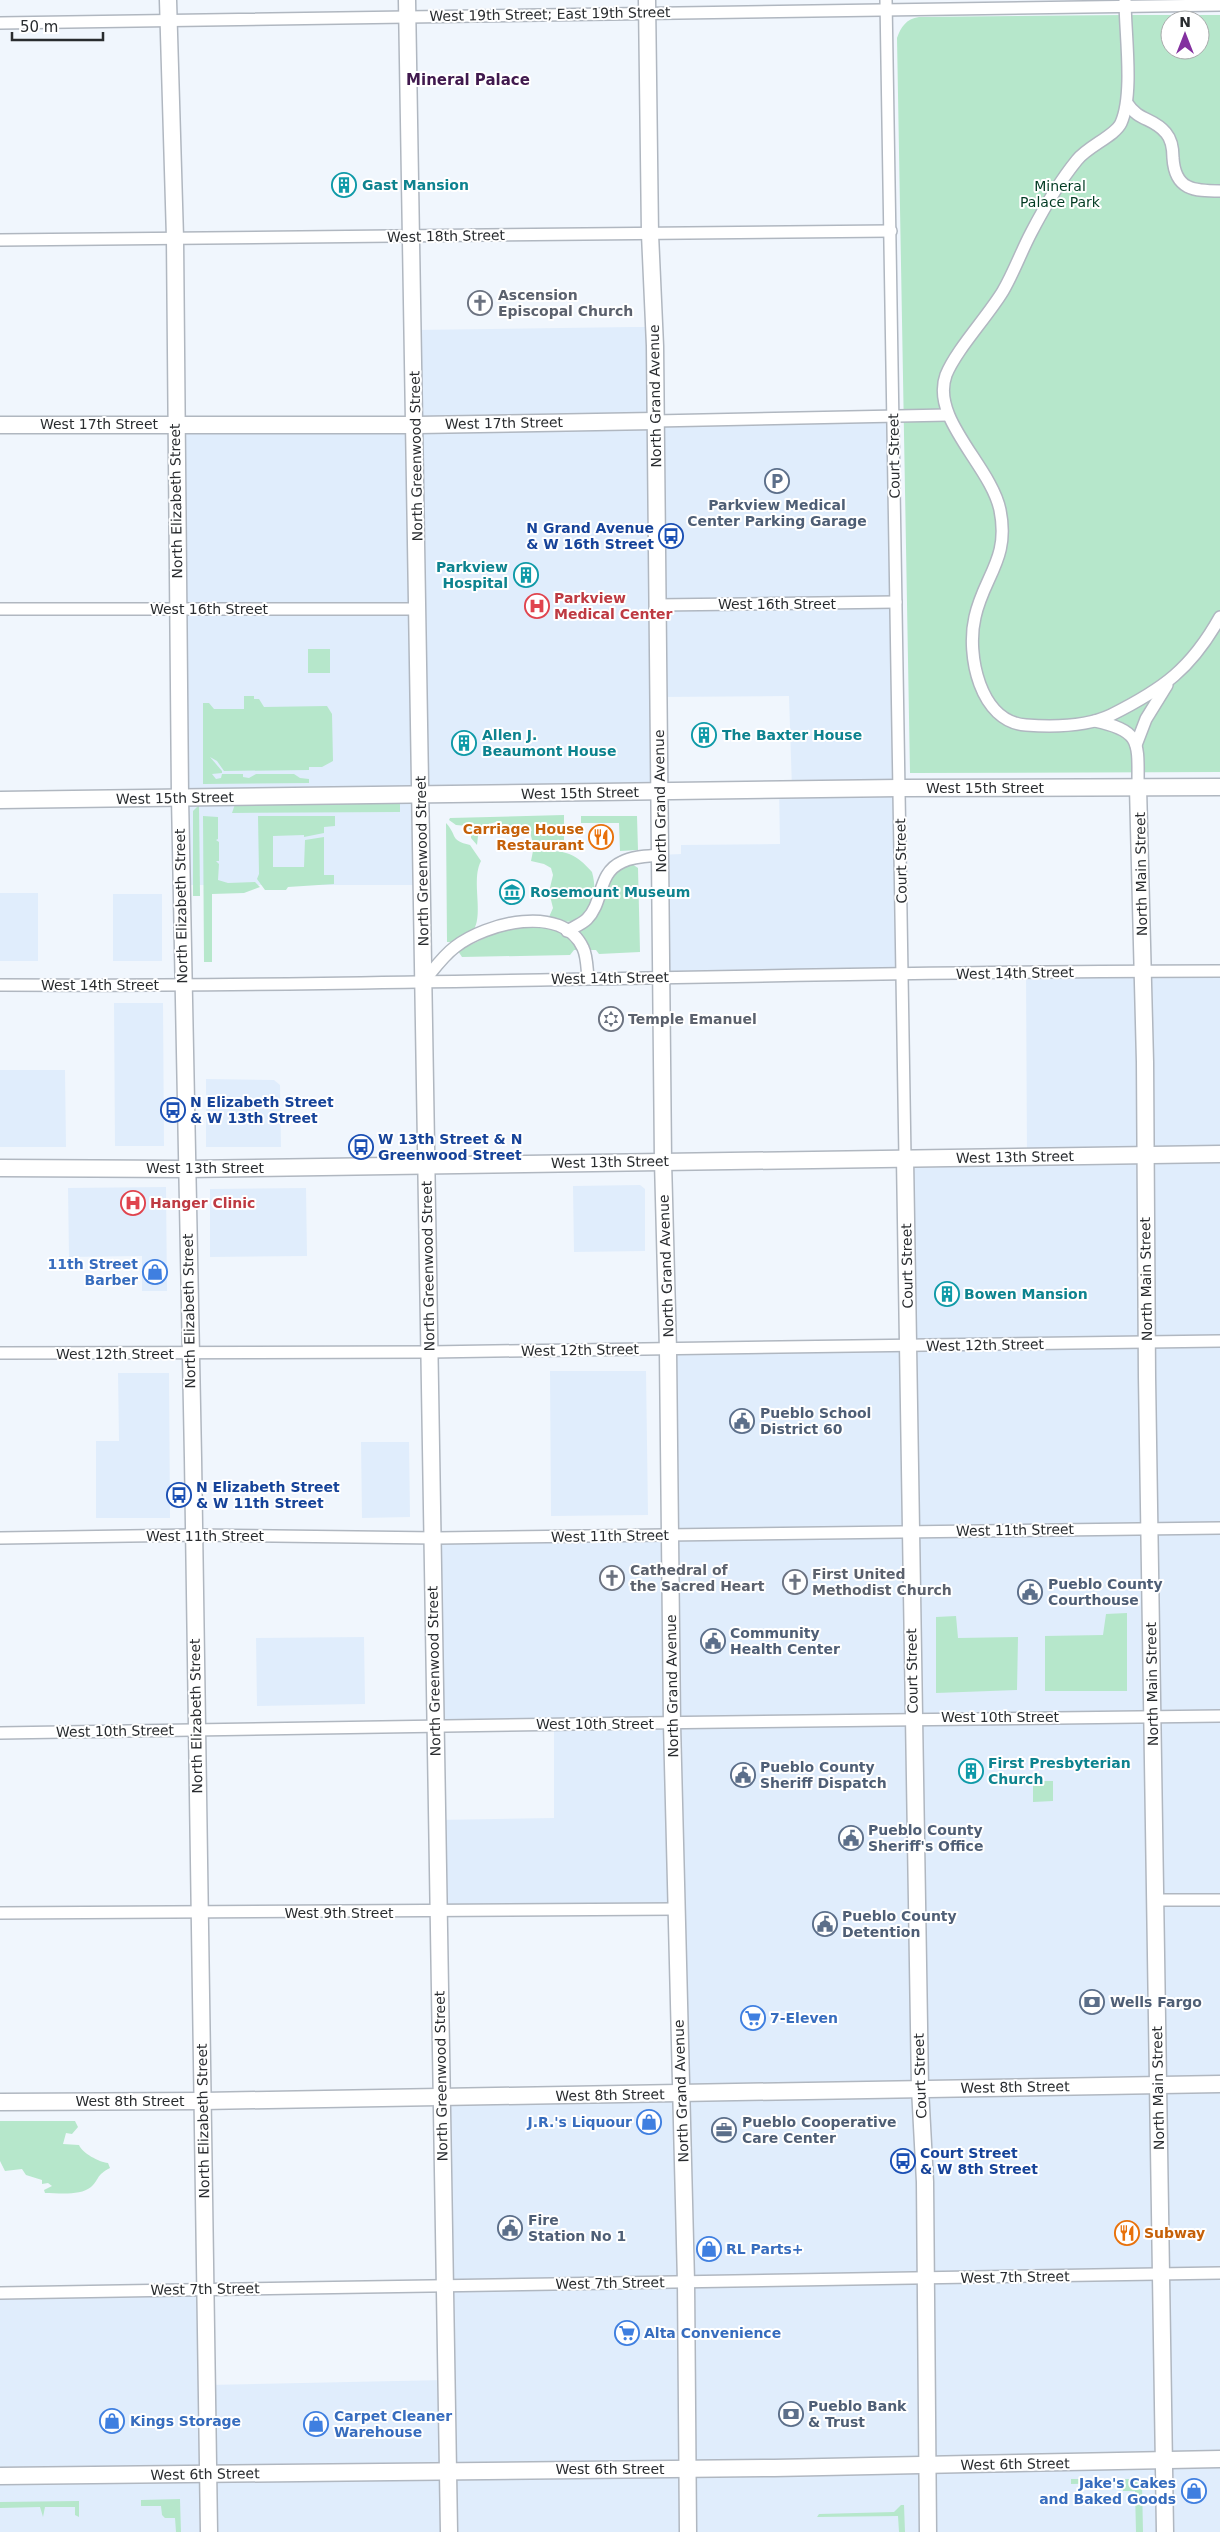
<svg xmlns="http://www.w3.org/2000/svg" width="1220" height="2532" font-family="'DejaVu Sans',sans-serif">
<rect width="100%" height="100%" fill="#f0f6fd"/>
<g fill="#e0edfc">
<path d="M632,327H655V421L894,417L903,974L662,977L660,855L681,854V845L780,844L779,789H792L789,696L659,697V791L421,795L422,885H181L175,424L415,425L413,330Z"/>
<rect x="0" y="893" width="38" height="68"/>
<rect x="113" y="894" width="49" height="67"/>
<path d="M1220,970V2532H0V2293L205,2289L207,2385L445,2380L441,2097L680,2093L677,1909L438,1912L436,1820L554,1818V1725H435L432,1538L669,1535L668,1350L907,1347L905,1158L1027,1157L1026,973Z"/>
<path d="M114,1003H163L164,1146H115Z"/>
<path d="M0,1070H65L66,1147H0Z"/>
<path d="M206,1079L274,1080L280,1085L281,1147H206Z"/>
<path d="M640,1185L645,1189V1251L574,1252L573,1186Z"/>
<path d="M166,1187L167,1291H142V1256L69,1257L68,1188Z"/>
<path d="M306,1188L307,1256L210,1257V1189Z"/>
<path d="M550,1371H646L648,1515L551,1516Z"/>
<path d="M118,1373H169L170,1518H96V1441H119Z"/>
<path d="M361,1442H409L410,1517L362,1518Z"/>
<path d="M364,1637L365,1704L257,1706L256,1638Z"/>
</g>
<g fill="#b6e7cb" fill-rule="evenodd">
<path d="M1125,15H1220V772L910,773L897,38C901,27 906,19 919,17ZM1170,20H1200V50H1170Z"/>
<rect x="308" y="649" width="22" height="24"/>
<path d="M244,696H254V699H259L264,707L327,706L332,714L333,761L322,767H309V770L224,771L217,761L210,757L222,771V773L212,774L216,779L221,778L222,774H243V777L249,778L256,774H294L300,778L309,779V783L203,784V703H209L214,709H244Z"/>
<path d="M235,804H400V812L232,813Z"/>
<path d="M199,805L200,896H193V811Z"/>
<path d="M564,815V842L533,844L530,832L504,829L496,822L489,824L487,829L478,836L477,845L471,838V831L467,826L456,825L449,820L450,818Z"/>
<path d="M203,816L218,817V839L216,840L219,842V861H216L219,864L218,880L228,883L255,882L260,887L244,893L212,894V962H204Z"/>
<path d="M258,816H335V826L324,827V833L304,837V835L273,836V867H304L305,840L324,837V875H334V884L288,887L286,890H265L257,879L259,874Z"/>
<path d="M581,816H637L638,850L620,851L619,823H581Z"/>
<path d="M446,823C458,836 449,840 470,845L481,861C467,887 497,939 450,942H447Z"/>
<path d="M533,851C561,850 573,850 592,872C601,903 583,934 549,917L553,908L549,892L553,875L551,868L544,864L531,861Z"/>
<path d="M632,864L638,868L640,952L599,954L596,950H590L584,939L576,932C583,929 590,925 595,919C611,899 599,873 632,864Z"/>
<path d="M542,925L565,934L580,950H574L570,955L462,957L458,951L497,932Z"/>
<path d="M1127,1613V1691H1045V1636L1103,1635L1106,1614Z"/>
<path d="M956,1616L958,1638L1018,1637L1017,1690L936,1693V1617Z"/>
<path d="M1036,1781H1053V1801L1033,1802V1785Z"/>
<path d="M0,2121H75L78,2127L72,2134L66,2133L63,2144L79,2145C82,2153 99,2162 108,2163L110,2168C96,2175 99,2180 91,2187C80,2196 59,2193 45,2193L44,2190L52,2186L48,2183L42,2184V2180L26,2175L22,2169L5,2171L0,2161Z"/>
<path d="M1071,2479H1136L1142,2484L1143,2532H1136L1135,2491H1123L1121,2483L1071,2484Z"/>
<path d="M180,2499L181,2532H176L175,2518H165L162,2515L161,2506H141V2500Z"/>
<path d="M79,2501V2517L75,2515V2507H45L43,2517L40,2507L0,2508V2502Z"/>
<path d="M901,2505H904L905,2532H899L898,2516L817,2517L819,2514L894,2512Z"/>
</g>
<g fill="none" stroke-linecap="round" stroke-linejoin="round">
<defs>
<g id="street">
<path d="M886,0L905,1158"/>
<path d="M1125,0C1125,33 1134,94 1121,123C1115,136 1088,146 1077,160C1059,182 1044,208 1031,233C1021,252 1014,272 1003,291C988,316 956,350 946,375C930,419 991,466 1000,510C1010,559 984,576 975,617C966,655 980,722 1026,725C1054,727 1086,727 1111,715C1163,689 1191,669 1220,617"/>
<path d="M0,23L1220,5"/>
<path d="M1127,103C1139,122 1153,117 1166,133C1172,140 1173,149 1173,158C1175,190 1194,191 1220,191"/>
<path d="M0,240L891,231"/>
<path d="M655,421L948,415"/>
<path d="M657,605L896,602"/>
<path d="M0,609H418"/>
<path d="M1095,721C1142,731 1138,742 1138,787"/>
<path d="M1136,745L1146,719L1167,685"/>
<path d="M567,931C574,927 582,924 587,919C604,902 597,873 622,862C633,856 648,856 660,855"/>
<path d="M424,981C434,969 443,956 455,947C486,923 562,903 583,948C587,956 587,969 588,978"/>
<path d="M0,985C407,987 813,971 1220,971"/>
<path d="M0,1353L429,1352L1220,1341"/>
<path d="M0,1538L194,1535L437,1538L1220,1528"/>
<path d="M0,1733C407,1727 813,1719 1220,1716"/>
<path d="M1154,1900H1220"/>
<path d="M0,1913L677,1909"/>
<path d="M0,2293L1220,2273"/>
</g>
<g id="secondary">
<path d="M168,0L175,238L180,797L193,1458L209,2532"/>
<path d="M407,0L449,2532"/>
<path d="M647,0L650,234L655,346L663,1161L668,1350L672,1724L686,2282L688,2532"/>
<path d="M0,425H418L655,421"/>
<path d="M1138,787L1145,1062L1147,1377L1165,2532"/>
<path d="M0,800L899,788L1220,787"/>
<path d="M905,1158L920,2088L925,2182L928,2532"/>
<path d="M0,1168L187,1169L1220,1154"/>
<path d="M0,2102L203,2101L1220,2084"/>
<path d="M0,2476L774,2468L1220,2459"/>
</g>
</defs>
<use href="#street" stroke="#b0b7c0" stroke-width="14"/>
<use href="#secondary" stroke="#b0b7c0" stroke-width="19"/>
<use href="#street" stroke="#fff" stroke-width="11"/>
<use href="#secondary" stroke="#fff" stroke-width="16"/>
</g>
<defs>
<symbol id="building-ring" viewBox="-11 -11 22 22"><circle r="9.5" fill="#fff" stroke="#0f9aa8" stroke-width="1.5"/><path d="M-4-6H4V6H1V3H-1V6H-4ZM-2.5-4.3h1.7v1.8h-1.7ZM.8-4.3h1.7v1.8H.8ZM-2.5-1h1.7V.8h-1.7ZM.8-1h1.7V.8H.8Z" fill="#0f9aa8"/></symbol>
<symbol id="church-ring" viewBox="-11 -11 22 22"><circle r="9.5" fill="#fff" stroke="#6b7280" stroke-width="1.5"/><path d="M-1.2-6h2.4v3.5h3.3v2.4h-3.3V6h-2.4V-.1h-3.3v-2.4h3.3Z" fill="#6b7280"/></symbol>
<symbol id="parking-ring" viewBox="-11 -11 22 22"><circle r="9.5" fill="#fff" stroke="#5c6f8a" stroke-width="1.5"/><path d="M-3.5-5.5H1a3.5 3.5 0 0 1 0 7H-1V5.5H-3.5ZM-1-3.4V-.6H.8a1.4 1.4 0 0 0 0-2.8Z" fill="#5c6f8a"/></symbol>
<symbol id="bus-ring" viewBox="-11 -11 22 22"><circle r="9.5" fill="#fff" stroke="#1a4fb4" stroke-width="1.5"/><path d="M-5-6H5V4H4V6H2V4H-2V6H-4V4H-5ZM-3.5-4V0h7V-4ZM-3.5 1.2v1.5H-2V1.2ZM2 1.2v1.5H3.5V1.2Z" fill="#1a4fb4"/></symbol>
<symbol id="hospital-ring" viewBox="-11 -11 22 22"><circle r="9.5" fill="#fff" stroke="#e0444e" stroke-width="1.5"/><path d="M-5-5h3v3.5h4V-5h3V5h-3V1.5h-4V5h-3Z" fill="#e0444e"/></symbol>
<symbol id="restaurant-ring" viewBox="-11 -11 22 22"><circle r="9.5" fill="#fff" stroke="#e8710a" stroke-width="1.5"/><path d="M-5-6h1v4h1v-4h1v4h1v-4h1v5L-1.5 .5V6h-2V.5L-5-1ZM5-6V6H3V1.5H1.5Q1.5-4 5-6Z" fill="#e8710a"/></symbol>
<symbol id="museum-ring" viewBox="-11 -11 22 22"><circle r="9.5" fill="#fff" stroke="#0f9aa8" stroke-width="1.5"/><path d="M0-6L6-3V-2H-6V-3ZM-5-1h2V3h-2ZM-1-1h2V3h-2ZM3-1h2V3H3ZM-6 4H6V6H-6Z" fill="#0f9aa8"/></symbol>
<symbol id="synagogue-ring" viewBox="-11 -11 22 22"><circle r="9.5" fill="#fff" stroke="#6b7280" stroke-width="1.5"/><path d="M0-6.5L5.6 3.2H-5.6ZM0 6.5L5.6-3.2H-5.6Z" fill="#6b7280"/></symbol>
<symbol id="shop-ring" viewBox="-11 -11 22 22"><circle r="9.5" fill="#fff" stroke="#3f7fe0" stroke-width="1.5"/><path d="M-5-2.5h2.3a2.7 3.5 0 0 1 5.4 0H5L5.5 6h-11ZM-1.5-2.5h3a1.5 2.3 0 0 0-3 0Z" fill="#3f7fe0"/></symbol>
<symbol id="civic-ring" viewBox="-11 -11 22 22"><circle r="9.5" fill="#fff" stroke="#5c6f8a" stroke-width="1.5"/><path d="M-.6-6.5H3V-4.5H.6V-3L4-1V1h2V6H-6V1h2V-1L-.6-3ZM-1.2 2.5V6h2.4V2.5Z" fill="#5c6f8a"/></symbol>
<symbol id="bank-ring" viewBox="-11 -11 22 22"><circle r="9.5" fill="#fff" stroke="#5c6f8a" stroke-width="1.5"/><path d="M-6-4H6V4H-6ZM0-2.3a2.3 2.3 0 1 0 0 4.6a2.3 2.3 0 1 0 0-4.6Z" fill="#5c6f8a"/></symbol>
<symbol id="supermarket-ring" viewBox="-11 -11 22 22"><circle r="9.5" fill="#fff" stroke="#3f7fe0" stroke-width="1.5"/><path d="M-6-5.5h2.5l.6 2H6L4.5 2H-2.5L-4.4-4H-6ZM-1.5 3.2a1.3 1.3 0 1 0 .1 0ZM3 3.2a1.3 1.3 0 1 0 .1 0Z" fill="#3f7fe0"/></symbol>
<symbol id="office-ring" viewBox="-11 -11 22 22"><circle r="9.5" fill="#fff" stroke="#5c6f8a" stroke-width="1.5"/><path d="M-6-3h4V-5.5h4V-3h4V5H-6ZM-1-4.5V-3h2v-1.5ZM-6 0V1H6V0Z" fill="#5c6f8a"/></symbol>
</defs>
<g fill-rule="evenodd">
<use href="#building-ring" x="330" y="171" width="28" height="28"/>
<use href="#church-ring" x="466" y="289" width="28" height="28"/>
<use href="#parking-ring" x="763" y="467" width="28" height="28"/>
<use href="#bus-ring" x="657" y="522" width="28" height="28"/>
<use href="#building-ring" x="512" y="561" width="28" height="28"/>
<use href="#hospital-ring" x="523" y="592" width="28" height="28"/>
<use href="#building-ring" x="690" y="721" width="28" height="28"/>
<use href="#building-ring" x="450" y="729" width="28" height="28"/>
<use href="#restaurant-ring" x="587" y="823" width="28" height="28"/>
<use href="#museum-ring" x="498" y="878" width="28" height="28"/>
<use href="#synagogue-ring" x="597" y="1005" width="28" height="28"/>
<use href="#bus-ring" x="159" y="1096" width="28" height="28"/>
<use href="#bus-ring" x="347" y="1133" width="28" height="28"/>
<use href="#hospital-ring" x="119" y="1189" width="28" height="28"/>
<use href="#shop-ring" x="141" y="1258" width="28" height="28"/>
<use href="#building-ring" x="933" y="1280" width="28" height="28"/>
<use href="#civic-ring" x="728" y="1407" width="28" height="28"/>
<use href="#bus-ring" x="165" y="1481" width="28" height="28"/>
<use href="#church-ring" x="598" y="1564" width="28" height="28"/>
<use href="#church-ring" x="781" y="1568" width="28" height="28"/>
<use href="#civic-ring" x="1016" y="1578" width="28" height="28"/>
<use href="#civic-ring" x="699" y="1627" width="28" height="28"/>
<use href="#building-ring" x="957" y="1757" width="28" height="28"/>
<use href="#civic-ring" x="729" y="1761" width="28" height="28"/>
<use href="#civic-ring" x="837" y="1824" width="28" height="28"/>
<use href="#civic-ring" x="811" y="1910" width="28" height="28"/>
<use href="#bank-ring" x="1078" y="1988" width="28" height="28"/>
<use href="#supermarket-ring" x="739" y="2004" width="28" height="28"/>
<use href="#shop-ring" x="635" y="2108" width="28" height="28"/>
<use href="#office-ring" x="710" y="2116" width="28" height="28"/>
<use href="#bus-ring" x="889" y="2147" width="28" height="28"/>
<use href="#civic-ring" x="496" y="2214" width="28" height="28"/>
<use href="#restaurant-ring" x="1113" y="2219" width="28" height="28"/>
<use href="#shop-ring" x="695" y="2235" width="28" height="28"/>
<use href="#supermarket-ring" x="613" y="2319" width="28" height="28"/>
<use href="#bank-ring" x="777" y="2400" width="28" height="28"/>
<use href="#shop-ring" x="98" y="2407" width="28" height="28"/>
<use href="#shop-ring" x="302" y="2410" width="28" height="28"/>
<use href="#shop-ring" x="1180" y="2477" width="28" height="28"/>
</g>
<g text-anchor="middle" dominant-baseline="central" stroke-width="4" stroke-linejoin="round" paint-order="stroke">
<g font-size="14" fill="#292c2f" stroke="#fff">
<text transform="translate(550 14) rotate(-1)">West 19th Street; East 19th Street</text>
<text transform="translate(446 236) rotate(-1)">West 18th Street</text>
<text transform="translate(655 396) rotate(-91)">North Grand Avenue</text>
<text transform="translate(504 423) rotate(-1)">West 17th Street</text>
<text x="99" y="424">West 17th Street</text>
<text transform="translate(416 456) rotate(-91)">North Greenwood Street</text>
<text transform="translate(894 456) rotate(-91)">Court Street</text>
<text transform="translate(176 501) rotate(-91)">North Elizabeth Street</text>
<text x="777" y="604">West 16th Street</text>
<text x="209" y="609">West 16th Street</text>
<text x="985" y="788">West 15th Street</text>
<text transform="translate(580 793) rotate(-1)">West 15th Street</text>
<text transform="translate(175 798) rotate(-1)">West 15th Street</text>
<text transform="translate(660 801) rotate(-91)">North Grand Avenue</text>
<text transform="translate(422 861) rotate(-91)">North Greenwood Street</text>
<text transform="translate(901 861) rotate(-91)">Court Street</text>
<text transform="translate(1141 874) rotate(-91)">North Main Street</text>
<text transform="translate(181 906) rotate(-91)">North Elizabeth Street</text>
<text transform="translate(1015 973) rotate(-1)">West 14th Street</text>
<text transform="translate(610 978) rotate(-1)">West 14th Street</text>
<text x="100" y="985">West 14th Street</text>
<text transform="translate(1015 1157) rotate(-1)">West 13th Street</text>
<text transform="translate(610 1162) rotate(-1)">West 13th Street</text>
<text x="205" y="1168">West 13th Street</text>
<text transform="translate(428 1266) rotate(-91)">North Greenwood Street</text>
<text transform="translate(666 1266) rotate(-92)">North Grand Avenue</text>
<text transform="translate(907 1266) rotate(-91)">Court Street</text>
<text transform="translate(1146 1279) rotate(-91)">North Main Street</text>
<text transform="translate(189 1311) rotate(-91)">North Elizabeth Street</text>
<text transform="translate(985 1345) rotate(-1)">West 12th Street</text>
<text transform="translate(580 1350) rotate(-1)">West 12th Street</text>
<text x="115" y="1354">West 12th Street</text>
<text transform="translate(1015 1530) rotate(-1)">West 11th Street</text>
<text x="205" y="1536">West 11th Street</text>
<text transform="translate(610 1536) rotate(-1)">West 11th Street</text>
<text transform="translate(434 1671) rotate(-91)">North Greenwood Street</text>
<text transform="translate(912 1671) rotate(-91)">Court Street</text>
<text transform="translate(1152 1684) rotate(-91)">North Main Street</text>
<text transform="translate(672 1686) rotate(-91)">North Grand Avenue</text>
<text transform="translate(196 1716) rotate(-91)">North Elizabeth Street</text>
<text x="1000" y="1717">West 10th Street</text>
<text x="595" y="1724">West 10th Street</text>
<text transform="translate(115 1731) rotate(-1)">West 10th Street</text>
<text x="339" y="1913">West 9th Street</text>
<text transform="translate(441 2076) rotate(-91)">North Greenwood Street</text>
<text transform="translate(920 2076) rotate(-92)">Court Street</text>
<text transform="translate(1015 2087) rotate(-1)">West 8th Street</text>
<text transform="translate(1158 2088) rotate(-91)">North Main Street</text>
<text transform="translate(681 2091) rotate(-92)">North Grand Avenue</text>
<text transform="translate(610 2095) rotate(-1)">West 8th Street</text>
<text x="130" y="2101">West 8th Street</text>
<text transform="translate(203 2121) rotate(-91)">North Elizabeth Street</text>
<text transform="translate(1015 2277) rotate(-1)">West 7th Street</text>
<text transform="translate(610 2283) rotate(-1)">West 7th Street</text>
<text transform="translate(205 2289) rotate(-1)">West 7th Street</text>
<text transform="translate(1015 2464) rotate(-1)">West 6th Street</text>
<text x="610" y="2469">West 6th Street</text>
<text transform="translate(205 2474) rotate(-1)">West 6th Street</text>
</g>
<g font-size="14" font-weight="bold" fill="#0d838f" stroke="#fff" text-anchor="start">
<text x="362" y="185">Gast Mansion</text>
<text x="508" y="567" text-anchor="end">Parkview<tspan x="508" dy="16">Hospital</tspan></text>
<text x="482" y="735">Allen J.<tspan x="482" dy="16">Beaumont House</tspan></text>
<text x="722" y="735">The Baxter House</text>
<text x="530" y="892">Rosemount Museum</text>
<text x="964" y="1294">Bowen Mansion</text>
<text x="988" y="1763">First Presbyterian<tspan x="988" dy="16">Church</tspan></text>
</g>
<g font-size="14" fill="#003a22" stroke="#fff">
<text x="1060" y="186">Mineral<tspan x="1060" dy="16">Palace Park</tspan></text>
</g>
<g font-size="14" font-weight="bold" fill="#5b616d" stroke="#fff" text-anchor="start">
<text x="498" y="295">Ascension<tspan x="498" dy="16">Episcopal Church</tspan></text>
<text x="628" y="1019">Temple Emanuel</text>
<text x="630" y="1570">Cathedral of<tspan x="630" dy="16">the Sacred Heart</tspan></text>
<text x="812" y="1574">First United<tspan x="812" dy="16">Methodist Church</tspan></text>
</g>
<g font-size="14" font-weight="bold" fill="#4e5e75" stroke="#fff" text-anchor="start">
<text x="777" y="505" text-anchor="middle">Parkview Medical<tspan x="777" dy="16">Center Parking Garage</tspan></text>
<text x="760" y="1413">Pueblo School<tspan x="760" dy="16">District 60</tspan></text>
<text x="1048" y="1584">Pueblo County<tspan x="1048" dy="16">Courthouse</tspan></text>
<text x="730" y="1633">Community<tspan x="730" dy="16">Health Center</tspan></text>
<text x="760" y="1767">Pueblo County<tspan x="760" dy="16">Sheriff Dispatch</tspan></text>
<text x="868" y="1830">Pueblo County<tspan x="868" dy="16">Sheriff's Office</tspan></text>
<text x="842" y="1916">Pueblo County<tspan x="842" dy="16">Detention</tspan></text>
<text x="1110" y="2002">Wells Fargo</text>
<text x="742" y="2122">Pueblo Cooperative<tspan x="742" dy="16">Care Center</tspan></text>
<text x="528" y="2220">Fire<tspan x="528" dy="16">Station No 1</tspan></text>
<text x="808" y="2406">Pueblo Bank<tspan x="808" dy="16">&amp; Trust</tspan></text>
</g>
<g font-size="14" font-weight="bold" fill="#164399" stroke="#fff" text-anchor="start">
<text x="654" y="528" text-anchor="end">N Grand Avenue<tspan x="654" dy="16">&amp; W 16th Street</tspan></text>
<text x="190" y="1102">N Elizabeth Street<tspan x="190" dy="16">&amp; W 13th Street</tspan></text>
<text x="378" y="1139">W 13th Street &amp; N<tspan x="378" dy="16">Greenwood Street</tspan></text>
<text x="196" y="1487">N Elizabeth Street<tspan x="196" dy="16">&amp; W 11th Street</tspan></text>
<text x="920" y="2153">Court Street<tspan x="920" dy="16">&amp; W 8th Street</tspan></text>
</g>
<g font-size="14" font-weight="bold" fill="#be3a42" stroke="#fff" text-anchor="start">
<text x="554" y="598">Parkview<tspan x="554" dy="16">Medical Center</tspan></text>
<text x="150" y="1203">Hanger Clinic</text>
</g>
<g font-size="14" font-weight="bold" fill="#c56008" stroke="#fff" text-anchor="end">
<text x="584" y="829">Carriage House<tspan x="584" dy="16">Restaurant</tspan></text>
<text x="1144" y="2233" text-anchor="start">Subway</text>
</g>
<g font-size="14" font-weight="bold" fill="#366cbe" stroke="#fff" text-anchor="start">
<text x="138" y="1264" text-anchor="end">11th Street<tspan x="138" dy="16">Barber</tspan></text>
<text x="770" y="2018">7-Eleven</text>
<text x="632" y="2122" text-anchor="end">J.R.'s Liquour</text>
<text x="726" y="2249">RL Parts+</text>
<text x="644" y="2333">Alta Convenience</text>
<text x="334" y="2416">Carpet Cleaner<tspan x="334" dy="16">Warehouse</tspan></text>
<text x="130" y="2421">Kings Storage</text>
<text x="1176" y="2483" text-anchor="end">Jake's Cakes<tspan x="1176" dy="16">and Baked Goods</tspan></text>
</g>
<g font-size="15" font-weight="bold" fill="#40194e" stroke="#fff">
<text x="468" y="80">Mineral Palace</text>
</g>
</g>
<g transform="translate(1185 35)"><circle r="24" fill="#ffffff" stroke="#a9abac"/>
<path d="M0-4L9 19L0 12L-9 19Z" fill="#83309f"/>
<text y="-8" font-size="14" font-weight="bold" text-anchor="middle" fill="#292c2f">N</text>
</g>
<path d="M12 32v8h91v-8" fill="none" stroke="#292c2f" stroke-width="2.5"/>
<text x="20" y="32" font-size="15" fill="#292c2f" stroke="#ffffff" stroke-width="4" paint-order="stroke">50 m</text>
</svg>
